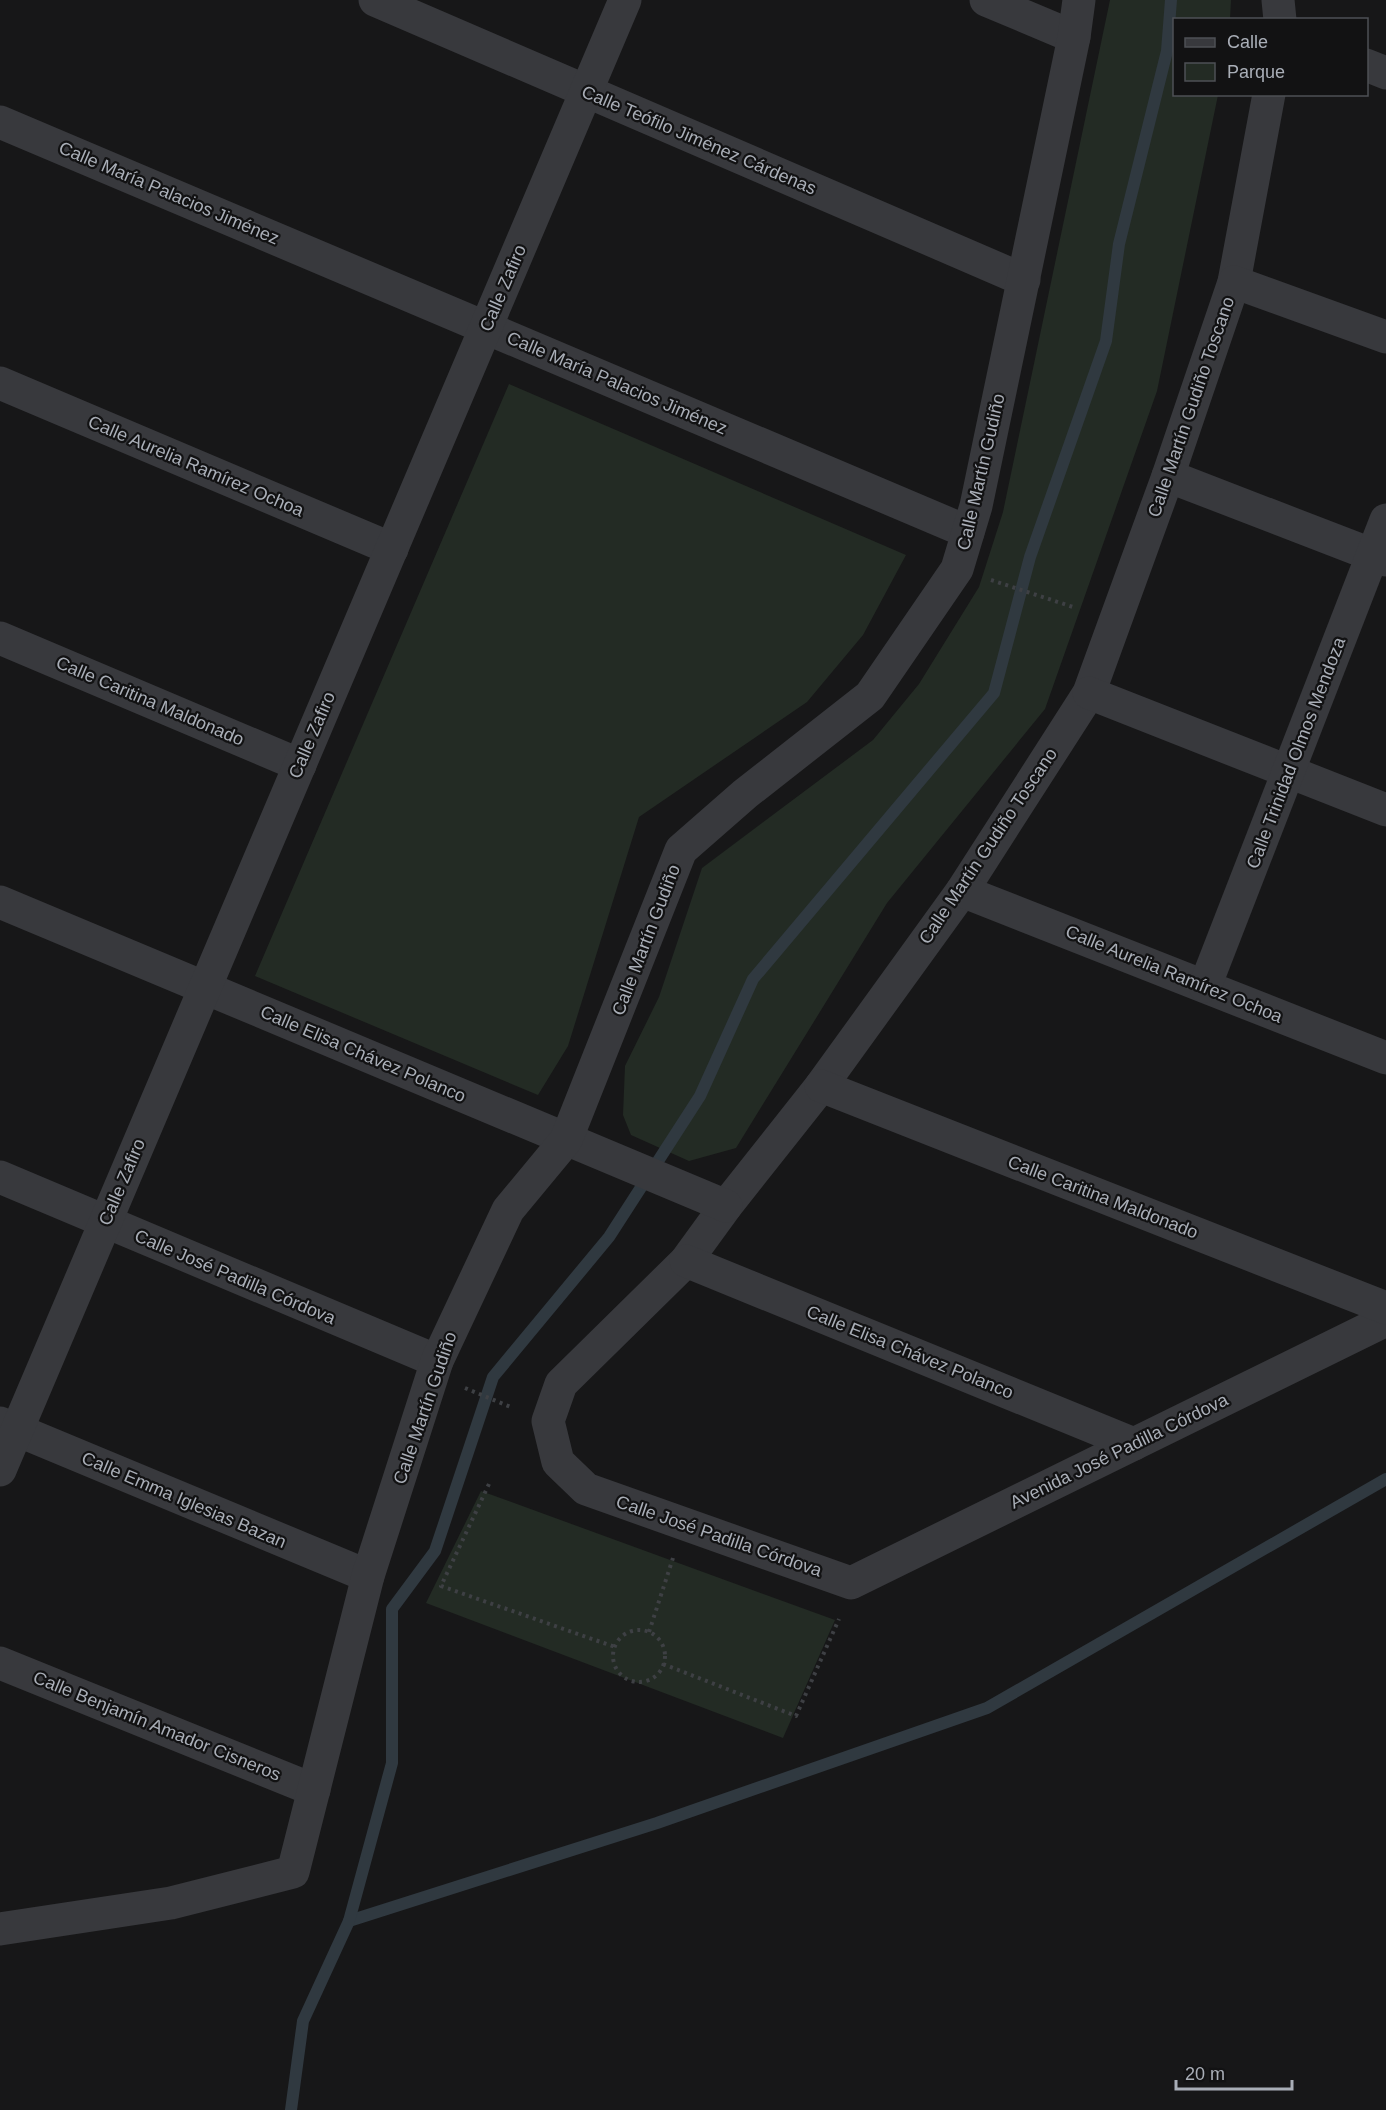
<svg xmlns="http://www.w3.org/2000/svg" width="1386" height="2110" font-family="Helvetica,sans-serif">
<rect width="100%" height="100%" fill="#171718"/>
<g fill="#232b24">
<path d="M1110,0H1231L1230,19L1174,20V94L1218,95L1157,391L1045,709L887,903L736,1148L689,1161L631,1135L623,1115L625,1066L659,997L702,868L873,740L919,684L979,587L1003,512Z"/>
<path d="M509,384L906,555L863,635L807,702L639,817L568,1046L538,1095L255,976Z"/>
<path d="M481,1491L835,1620L783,1738L426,1603Z"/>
</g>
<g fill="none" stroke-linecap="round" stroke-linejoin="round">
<g stroke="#303940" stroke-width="12">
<path d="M349,1921L657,1823L987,1708L1386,1479"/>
<path d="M291,2110L303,2021L349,1921L392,1763V1609L435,1551L493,1377L609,1237L700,1096L753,979L994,693L1030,557L1106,341L1119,244L1167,51L1171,0"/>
</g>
<g stroke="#3e4044" stroke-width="4" stroke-dasharray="3 4.5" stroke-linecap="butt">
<path d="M991,580L1076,608"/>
<path d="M465,1388L513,1408"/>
<path d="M489,1484L441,1586L615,1647"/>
<circle cx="639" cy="1656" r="26"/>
<path d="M649,1632L673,1558"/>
<path d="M663,1664L796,1716L839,1619"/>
</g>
<g stroke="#38393d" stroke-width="33">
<path d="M375,0L1024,280"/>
<path d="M986,0L1074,37"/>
<path d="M1278,0L1280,20"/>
<path d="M1366,65L1386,73"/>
<path d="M1269,94L1234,282L1168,476L1089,693L962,891L821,1086L726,1206L686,1261L561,1384L548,1421L558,1462L586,1489L851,1583L1386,1320"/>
<path d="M0,122L968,532"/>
<path d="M1234,282L1386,337"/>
<path d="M0,383L392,549"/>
<path d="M1168,476L1386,560"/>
<path d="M0,638L300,765"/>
<path d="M1089,693L1386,810"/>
<path d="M962,891L1386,1058"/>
<path d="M0,902L726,1206"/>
<path d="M1205,986L1386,520"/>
<path d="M821,1086L1386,1308"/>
<path d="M0,1177L437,1361"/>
<path d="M686,1261L1134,1444"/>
<path d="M0,1423L368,1576"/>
<path d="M0,1470L625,0"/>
<path d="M0,1663L314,1790"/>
<path d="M0,1929L171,1903L293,1872L368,1576L437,1361L508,1210L566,1140L681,850L745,794L870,696L957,569L976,506L1074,37L1079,0"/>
</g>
</g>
<g text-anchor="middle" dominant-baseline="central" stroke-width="4.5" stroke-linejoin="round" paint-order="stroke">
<g font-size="18" fill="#a9aeb7" stroke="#121213">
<text transform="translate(699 140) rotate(23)">Calle Teófilo Jiménez Cárdenas</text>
<text transform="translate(169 193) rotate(23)">Calle María Palacios Jiménez</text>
<text transform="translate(503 288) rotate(-67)">Calle Zafiro</text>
<text transform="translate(617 383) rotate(23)">Calle María Palacios Jiménez</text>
<text transform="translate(1191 407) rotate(-71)">Calle Martín Gudiño Toscano</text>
<text transform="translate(196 466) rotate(23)">Calle Aurelia Ramírez Ochoa</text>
<text transform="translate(981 472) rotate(-77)">Calle Martín Gudiño</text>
<text transform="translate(150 701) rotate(23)">Calle Caritina Maldonado</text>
<text transform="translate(312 735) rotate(-67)">Calle Zafiro</text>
<text transform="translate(1296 753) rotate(-69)">Calle Trinidad Olmos Mendoza</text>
<text transform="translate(988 846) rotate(-56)">Calle Martín Gudiño Toscano</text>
<text transform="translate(646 940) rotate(-69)">Calle Martín Gudiño</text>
<text transform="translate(1174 974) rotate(22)">Calle Aurelia Ramírez Ochoa</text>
<text transform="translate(363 1054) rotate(23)">Calle Elisa Chávez Polanco</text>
<text transform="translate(122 1182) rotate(-67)">Calle Zafiro</text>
<text transform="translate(1103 1197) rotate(21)">Calle Caritina Maldonado</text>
<text transform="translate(235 1277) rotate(23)">Calle José Padilla Córdova</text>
<text transform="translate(910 1352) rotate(22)">Calle Elisa Chávez Polanco</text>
<text transform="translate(425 1408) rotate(-71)">Calle Martín Gudiño</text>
<text transform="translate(1119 1451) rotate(-26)">Avenida José Padilla Córdova</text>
<text transform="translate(184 1500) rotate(23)">Calle Emma Iglesias Bazan</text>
<text transform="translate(719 1536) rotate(19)">Calle José Padilla Córdova</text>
<text transform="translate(157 1726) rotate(22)">Calle Benjamín Amador Cisneros</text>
</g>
</g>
<rect x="1173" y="18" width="195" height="78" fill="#121213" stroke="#4e5055" stroke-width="1.5"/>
<rect x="1185" y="38" width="30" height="9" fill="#38393d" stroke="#4e5055" stroke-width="1.5"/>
<text x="1227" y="48" font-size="18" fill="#a9aeb7">Calle</text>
<rect x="1185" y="63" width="30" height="18" fill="#232b24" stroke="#4e5055" stroke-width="1.5"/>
<text x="1227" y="78" font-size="18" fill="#a9aeb7">Parque</text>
<path d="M1176 2080v9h116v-9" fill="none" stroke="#a9aeb7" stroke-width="3"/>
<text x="1185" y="2080" font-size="18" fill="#a9aeb7" stroke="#121213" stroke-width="4.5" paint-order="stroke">20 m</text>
</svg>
